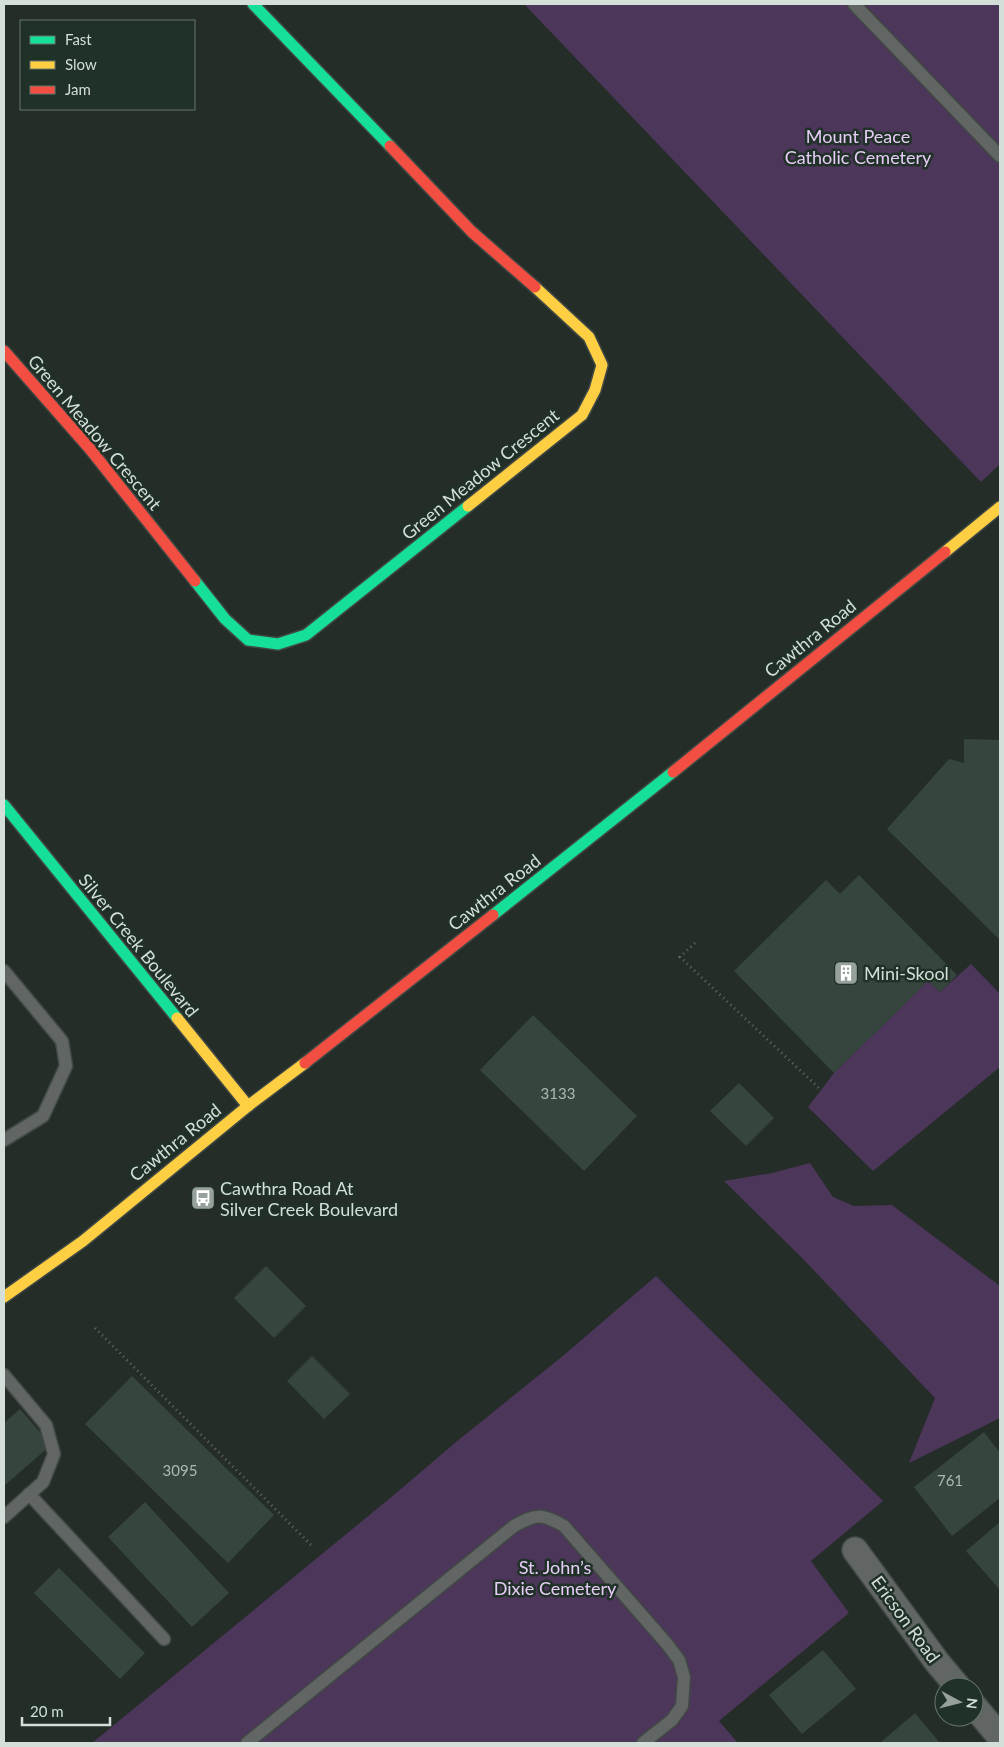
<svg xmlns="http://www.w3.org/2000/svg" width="1004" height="1747" font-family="Lato,sans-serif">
<rect width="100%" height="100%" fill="#242d28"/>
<g fill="#4c3659">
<path d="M524,4H1000V464L981,482Z"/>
<path d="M971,964L1000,994V1067L873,1171L808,1107L834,1073L928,981L940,992Z"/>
<path d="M810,1163L833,1197L854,1206L892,1205L1000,1286V1418L909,1463L935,1398L803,1259L724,1181L772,1173Z"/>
<path d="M656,1276L883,1501L811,1561L849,1613L719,1721L738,1743H92L395,1494L456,1442L564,1355Z"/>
</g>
<g fill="#36463f">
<path d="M964,739L1000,740V940L887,829L949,759L964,763Z"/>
<path d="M859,875L957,975L940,992L928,981L834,1073L734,971L826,880L840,894Z"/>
<path d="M533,1015L637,1116L584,1171L480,1070Z"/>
<path d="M739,1083L774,1118L746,1146L710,1111Z"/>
<path d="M266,1266L306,1306L274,1338L234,1298Z"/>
<path d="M312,1356L350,1394L324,1419L287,1381Z"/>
<path d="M132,1376L274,1515L228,1563L85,1424Z"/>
<path d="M20,1409L51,1445L4,1486V1423Z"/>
<path d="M984,1432L1000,1453V1498L952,1536L914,1487Z"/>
<path d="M145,1502L229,1593L192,1627L108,1537Z"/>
<path d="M1000,1522V1590L966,1551Z"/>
<path d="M59,1568L145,1653L120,1679L34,1593Z"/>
<path d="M823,1650L856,1689L802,1734L769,1695Z"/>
<path d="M915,1713L940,1743H880Z"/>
</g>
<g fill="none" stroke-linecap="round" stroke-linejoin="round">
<defs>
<g id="lane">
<path d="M854,4L1000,156"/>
<path d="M4,971L62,1041L66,1066L43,1116L4,1140"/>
<path d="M4,1375L46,1425L54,1454L43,1482L4,1517"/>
<path d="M29,1494L164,1639"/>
<path d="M247,1743L514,1526C536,1514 541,1513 564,1526L667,1644L679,1660L684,1677L682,1706L672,1720L643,1743"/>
</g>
<g id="street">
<path d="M855,1550L937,1662L958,1687"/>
<path d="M974,1706L1000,1737"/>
</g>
<g id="fast">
<path d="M253,4L390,146"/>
<path d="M195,581L225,619L248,640L278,644L306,635L468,506"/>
<path d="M4,805L177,1018"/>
<path d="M493,915L673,772"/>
</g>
<g id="slow">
<path d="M468,506L582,415L595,390L602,365L589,337L535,287"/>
<path d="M945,552L1000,507"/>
<path d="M177,1018L248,1106"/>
<path d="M4,1297L83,1241L248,1106L305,1063"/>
</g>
<g id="jam">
<path d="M390,146L472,232L535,287"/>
<path d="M4,351L90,449L195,581"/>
<path d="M673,772L945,552"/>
<path d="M305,1063L493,915"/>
</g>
</defs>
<use href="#lane" stroke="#414944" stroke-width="15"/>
<use href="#street" stroke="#414944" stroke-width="28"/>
<use href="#fast" stroke="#414944" stroke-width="14"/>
<use href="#slow" stroke="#414944" stroke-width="14"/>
<use href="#jam" stroke="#414944" stroke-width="14"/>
<g stroke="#656a68" stroke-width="3" stroke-dasharray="1 4" stroke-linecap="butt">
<path d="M695,943L680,957L821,1090"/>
<path d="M95,1328L312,1546"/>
</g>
<use href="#lane" stroke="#616564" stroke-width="12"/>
<use href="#street" stroke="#616564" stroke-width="25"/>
<use href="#fast" stroke="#16e098" stroke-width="11"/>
<use href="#slow" stroke="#ffcf43" stroke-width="11"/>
<use href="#jam" stroke="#f24e42" stroke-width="11"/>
</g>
<defs>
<symbol id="building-square" viewBox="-11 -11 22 22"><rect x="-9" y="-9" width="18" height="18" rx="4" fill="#96a19b" stroke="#203127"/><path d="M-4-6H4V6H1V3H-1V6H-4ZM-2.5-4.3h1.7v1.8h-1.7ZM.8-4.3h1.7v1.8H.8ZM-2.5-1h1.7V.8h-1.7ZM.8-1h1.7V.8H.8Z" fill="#fff"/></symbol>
<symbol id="bus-square" viewBox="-11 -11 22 22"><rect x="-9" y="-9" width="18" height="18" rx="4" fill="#96a19b" stroke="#203127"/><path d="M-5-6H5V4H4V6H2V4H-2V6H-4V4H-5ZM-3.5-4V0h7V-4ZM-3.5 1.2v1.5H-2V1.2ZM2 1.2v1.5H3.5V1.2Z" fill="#fff"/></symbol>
</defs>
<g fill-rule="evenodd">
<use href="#building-square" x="832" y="959" width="28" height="28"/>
<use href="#bus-square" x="189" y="1184" width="28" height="28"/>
</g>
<g text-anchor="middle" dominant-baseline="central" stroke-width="5" stroke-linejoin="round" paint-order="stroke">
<g font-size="15" fill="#acb9b2">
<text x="558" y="1093">3133</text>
<text x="180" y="1470">3095</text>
<text x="950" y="1480">761</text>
</g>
<g font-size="18" fill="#e7ccf7" stroke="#203127">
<text x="858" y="136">Mount Peace<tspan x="858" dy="21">Catholic Cemetery</tspan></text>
<text x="555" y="1567">St. John’s<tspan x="555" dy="21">Dixie Cemetery</tspan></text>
</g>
<g font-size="18" fill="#d4dfd9" stroke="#203127">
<text transform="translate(95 432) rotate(50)">Green Meadow Crescent</text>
<text transform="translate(480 474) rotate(-39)">Green Meadow Crescent</text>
<text transform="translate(810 638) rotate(-39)">Cawthra Road</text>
<text transform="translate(494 892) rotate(-38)">Cawthra Road</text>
<text transform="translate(139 945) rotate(51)">Silver Creek Boulevard</text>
<text transform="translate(175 1142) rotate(-39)">Cawthra Road</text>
<text transform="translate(906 1619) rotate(54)">Ericson Road</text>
</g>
<g font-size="18" fill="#d4dfd9" stroke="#203127" text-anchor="start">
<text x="864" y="973">Mini-Skool</text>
<text x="220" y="1188">Cawthra Road At<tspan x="220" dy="21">Silver Creek Boulevard</tspan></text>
</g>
</g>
<rect width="1004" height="1747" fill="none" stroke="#d4dfd9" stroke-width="10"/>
<rect x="20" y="20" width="175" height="90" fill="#203127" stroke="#68776e"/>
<rect x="30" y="36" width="25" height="8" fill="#16e098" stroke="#68776e"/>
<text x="65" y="45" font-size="15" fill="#d4dfd9">Fast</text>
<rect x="30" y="61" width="25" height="8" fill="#ffcf43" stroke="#68776e"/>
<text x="65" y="70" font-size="15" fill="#d4dfd9">Slow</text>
<rect x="30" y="86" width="25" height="8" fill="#f24e42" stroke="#68776e"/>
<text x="65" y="95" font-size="15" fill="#d4dfd9">Jam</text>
<g transform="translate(959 1702) rotate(97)"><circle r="24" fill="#203127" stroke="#68776e"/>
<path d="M0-4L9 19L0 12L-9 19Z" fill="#96a19b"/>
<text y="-8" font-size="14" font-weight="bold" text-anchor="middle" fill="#d4dfd9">N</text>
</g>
<path d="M22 1717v8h88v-8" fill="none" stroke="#d4dfd9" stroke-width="2.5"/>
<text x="30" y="1717" font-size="15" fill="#d4dfd9" stroke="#203127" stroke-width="4" paint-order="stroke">20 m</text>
</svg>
